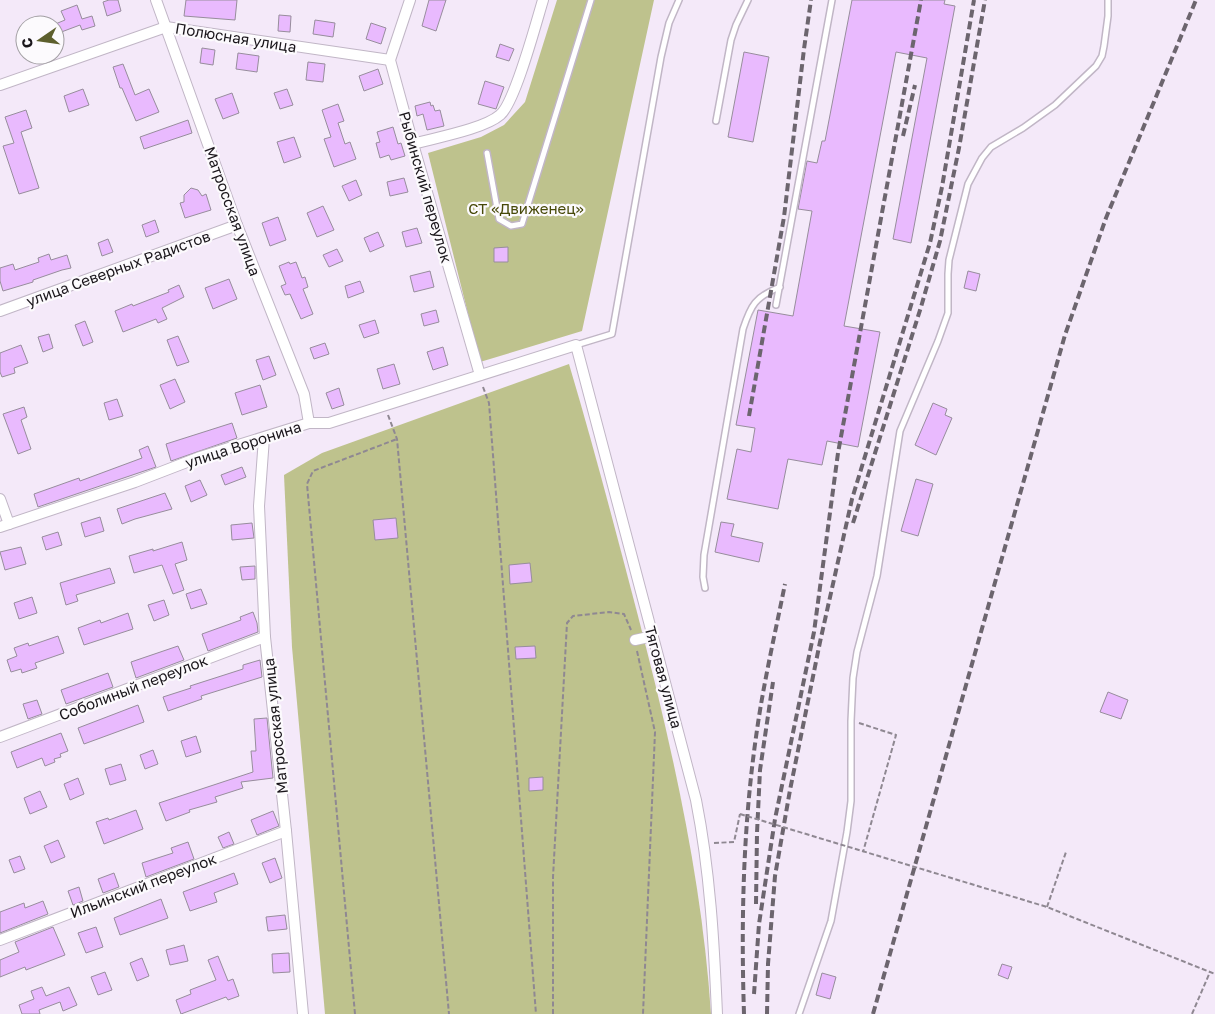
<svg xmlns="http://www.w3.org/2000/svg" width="1215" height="1014" font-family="'Golos Text',sans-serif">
<rect width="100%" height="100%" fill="#f4e9f9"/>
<g fill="#bec28d">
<path d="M557,0H654L582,331L480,362L428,153L481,137L504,125L525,102Z"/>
<path d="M569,364C594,448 616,532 638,616C672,747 702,879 711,1014H325L292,647L284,475L322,453Z"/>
</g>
<g fill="#e9bafe" stroke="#978d9c">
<path d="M109,0H118L121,11L107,16L103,2Z"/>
<path d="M186,0H237L235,20L184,16Z"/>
<path d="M429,0H446L436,31L422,26Z"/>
<path d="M852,0H945L944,4L955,6L911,243L893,239L927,58L896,52L844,326L880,332L858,447L827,441L822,465L788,459L778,509L727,499L737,449L751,452L755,428L736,425L758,310L793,316L812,211L798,209L807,161L817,163L822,141H825Z"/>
<path d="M77,5L82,19L92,16L95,26L82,30L80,25L56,34L55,25H53L65,20L61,11Z"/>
<path d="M279,15L291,16L290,32L278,31Z"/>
<path d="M315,20L335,23L333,37L313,34Z"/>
<path d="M371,23L386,28L381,44L366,39Z"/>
<path d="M500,44L514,49L509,61L496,57Z"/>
<path d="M202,48L215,50L213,65L200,63Z"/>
<path d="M744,52L769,57L753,142L728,137Z"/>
<path d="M238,53L259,56L257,72L236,69Z"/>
<path d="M308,62L325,64L323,82L306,80Z"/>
<path d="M123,64L135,95L149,89L159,112L136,121L122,88H120L113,67Z"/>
<path d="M378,69L383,84L364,91L359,76Z"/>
<path d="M485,81L504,87L496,109L478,104Z"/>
<path d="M83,89L89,105L69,112L64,96Z"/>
<path d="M287,89L293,105L280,109L274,93Z"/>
<path d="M232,93L239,113L223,119L215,99Z"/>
<path d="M430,102L431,106L433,105L435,111L440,110L444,126L427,130L423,114L417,116L415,106Z"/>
<path d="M338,104L344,121L338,123L345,144L350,142L356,159L334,167L324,139L331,137L322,110Z"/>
<path d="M26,110L32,128L21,132L39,188L19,194L3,146L14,143L5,117Z"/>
<path d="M188,120L192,133L144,149L140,137Z"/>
<path d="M393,127L398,144L401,143L405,156L391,160L389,155L380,158L376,143L380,142L377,132Z"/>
<path d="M294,137L301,157L284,163L277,142Z"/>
<path d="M404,178L408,192L390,196L387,182Z"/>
<path d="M356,180L362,195L349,201L342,186Z"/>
<path d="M191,188L198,190L202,196L206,194L211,210L185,218L180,203L184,202V195Z"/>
<path d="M323,206L334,230L317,237L307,213Z"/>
<path d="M278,217L286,240L270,246L262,223Z"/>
<path d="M155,220L159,232L146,237L142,225Z"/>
<path d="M417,228L422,243L406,247L402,232Z"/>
<path d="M378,232L384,246L370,252L364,238Z"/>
<path d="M108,239L113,252L102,256L98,243Z"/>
<path d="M508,247V262H494V248Z"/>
<path d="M337,249L343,261L329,267L323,255Z"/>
<path d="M49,254L51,260L67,255L71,268L62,270L33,280V282L3,291L0,281V268L13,264L15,270L39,262L38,258Z"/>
<path d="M289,262L290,264L296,262L302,278L305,277L308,287L303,289L313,314L301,319L290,294L285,295L281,286L286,284L279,266Z"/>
<path d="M430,271L434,287L414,292L410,276Z"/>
<path d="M968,271L980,274L976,291L964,288Z"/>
<path d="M229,279L237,299L213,309L205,288Z"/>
<path d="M360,281L364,292L348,298L345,286Z"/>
<path d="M179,285L184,297L162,308L167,319L158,323L156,319L123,332L115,311L132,304L133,306L169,292L168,290Z"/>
<path d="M436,310L439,322L424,326L421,314Z"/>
<path d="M375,320L379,333L364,338L359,325Z"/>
<path d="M85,321L93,342L83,346L75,325Z"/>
<path d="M49,334L53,348L43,352L38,337Z"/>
<path d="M178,336L189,362L177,366L167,340Z"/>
<path d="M325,343L329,354L314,359L310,348Z"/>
<path d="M21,345L28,363L14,368L15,373L2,377L0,372V353Z"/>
<path d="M443,347L448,365L433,370L427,352Z"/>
<path d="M269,356L276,375L263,380L256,360Z"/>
<path d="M394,364L400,384L383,389L377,369Z"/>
<path d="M175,379L185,402L170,409L160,385Z"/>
<path d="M260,385L267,407L242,415L235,393Z"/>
<path d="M339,388L344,405L332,409L326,393Z"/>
<path d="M117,399L123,416L109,420L104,403Z"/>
<path d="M933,403L947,409L945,415L952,418L936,455L915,445Z"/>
<path d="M24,407L27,417L21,420L31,449L18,454L3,414Z"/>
<path d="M232,423L237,438L171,461L166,444Z"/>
<path d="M148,446L156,467L38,507L34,494L79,478L80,481L142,458L139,450Z"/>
<path d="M242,467L246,477L225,485L221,475Z"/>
<path d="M916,479L933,484L918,536L901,531Z"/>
<path d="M200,480L207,495L191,502L185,486Z"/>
<path d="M165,493L172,509L135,519L122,524L117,509Z"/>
<path d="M100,517L104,531L85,537L81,523Z"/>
<path d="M396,518L398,538L375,540L373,520Z"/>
<path d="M721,522L734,524L731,536L763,543L759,562L715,552Z"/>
<path d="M252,523L254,538L232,540L231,525Z"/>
<path d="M58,532L62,545L46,550L42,537Z"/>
<path d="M182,542L187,560L175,564L184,590L173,594L162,565L134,573L129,556L153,549V551Z"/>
<path d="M21,547L26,564L5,570L0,552Z"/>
<path d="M530,563L532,582L510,584L509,565Z"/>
<path d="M255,566V579L242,580L240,567Z"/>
<path d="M110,568L115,583L76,595L78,601L66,605L60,583Z"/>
<path d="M201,589L207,604L191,609L186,594Z"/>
<path d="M32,597L37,613L19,619L14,603Z"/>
<path d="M164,600L169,615L154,621L148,605Z"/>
<path d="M253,612L257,623L258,632L208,651L202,634L241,620L240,617Z"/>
<path d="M128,613L133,629L84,645L78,628L100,620L101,623Z"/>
<path d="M58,636L64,653L35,663L37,668L22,673L21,669L11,672L7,660L17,656L14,648L28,643L29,646Z"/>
<path d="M178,646L184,660L136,678L131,662Z"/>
<path d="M535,646L536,658L516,659L515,647Z"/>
<path d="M260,660L262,677L201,696L202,699L168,711L163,697L191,688L190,686L243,669V665Z"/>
<path d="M108,673L113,687L66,704L61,690Z"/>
<path d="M1108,692L1128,700L1121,719L1100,712Z"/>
<path d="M37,700L42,714L28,719L23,704Z"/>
<path d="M138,705L144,722L84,744L78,728Z"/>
<path d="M267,718L273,778L241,782L243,788L215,797L217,802L189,810L190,812L166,821L159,803L253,772L251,751H256L254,719Z"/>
<path d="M61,733L68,751L60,754L61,757L54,759L55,762L45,766L42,758L17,768L11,752Z"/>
<path d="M196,736L201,752L186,757L181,741Z"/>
<path d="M153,750L158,764L145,769L140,755Z"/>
<path d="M121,764L126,780L110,785L105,769Z"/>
<path d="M543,777V790L529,791V778Z"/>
<path d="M78,778L84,794L70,800L64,784Z"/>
<path d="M40,791L47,807L30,814L24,798Z"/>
<path d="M136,810L143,829L104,844L96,822L108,818L109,820Z"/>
<path d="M273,811L279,826L257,835L251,820Z"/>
<path d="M229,832L234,844L223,848L218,837Z"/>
<path d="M58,840L65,857L51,863L44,846Z"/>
<path d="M188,842L194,859L146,877L142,863L173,853L171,848Z"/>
<path d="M20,856L25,869L14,873L9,860Z"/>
<path d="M275,858L282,878L270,883L262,863Z"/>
<path d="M114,873L119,887L103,893L98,879Z"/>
<path d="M234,873L238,884L214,893L217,902L190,911L183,892Z"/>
<path d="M79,887L83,901L73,905L68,891Z"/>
<path d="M161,899L168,918L120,935L114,918Z"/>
<path d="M43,901L48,914L0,933V912L24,903L25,908Z"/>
<path d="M285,915L287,929L268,931L266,917Z"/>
<path d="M53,927L65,955L26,970L25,967L0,977V960L19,952L15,942Z"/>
<path d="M96,927L103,947L86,953L78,933Z"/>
<path d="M184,945L188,961L170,965L166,950Z"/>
<path d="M289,953L290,972L273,973L272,954Z"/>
<path d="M218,956L228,981L233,979L239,996L228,1000L226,997L181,1014L176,1000L191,994L190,990L216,980L208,960Z"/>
<path d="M142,958L149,976L137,981L130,963Z"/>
<path d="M1002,964L1012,967L1008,979L998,975Z"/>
<path d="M105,972L112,990L98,995L91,977Z"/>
<path d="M822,973L836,977L830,999L816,995Z"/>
<path d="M42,987L46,996L69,987L77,1005L63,1011L60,1002L39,1010L40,1014H22L19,1005L34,999L31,991Z"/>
</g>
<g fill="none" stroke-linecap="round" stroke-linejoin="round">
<defs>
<g id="service">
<path d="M716,121L731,40L736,25L748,0"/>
<path d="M487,153L499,219L511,226L522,224L591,0"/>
<path d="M776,305L832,0"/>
<path d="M576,345L612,334L661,57L669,23L679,0"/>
<path d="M705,588L703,577L704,555L743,329C751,305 755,297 780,287"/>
<path d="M799,1014L831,921L847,832L851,801V721L853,678L857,652L877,576L900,431L938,341L948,313V274L949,260L968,184L982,158L991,147L1023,128L1055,105L1096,66L1102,56L1104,46L1108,16V0"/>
</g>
<g id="minor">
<path d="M156,0L237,225L304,394L309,423"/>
<path d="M410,0L390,60L413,144L480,375"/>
<path d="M0,85L166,27L390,60"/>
<path d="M413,144C434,138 484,129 500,115C515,103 536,23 543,0"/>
<path d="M0,311L237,225"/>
<path d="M264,438L259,506L265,637L286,831L303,1014"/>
<path d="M0,499L9,524"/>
<path d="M0,527L135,482L200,457L309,423H329L576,345L696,800C710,871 714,942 717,1014"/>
<path d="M635,640L653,636"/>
<path d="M0,737L265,637"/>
<path d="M0,940L286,831"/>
</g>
</defs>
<use href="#service" stroke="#c1b6c6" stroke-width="8"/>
<use href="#minor" stroke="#c1b6c6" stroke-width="12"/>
<g stroke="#8f8892" stroke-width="2" stroke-dasharray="5 2.5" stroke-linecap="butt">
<path d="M483,387L489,403L536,1014"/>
<path d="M388,415L397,439L449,1014"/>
<path d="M637,651L655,732L643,1014"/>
<path d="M859,723L896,735L863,852"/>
<path d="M714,843L734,842L740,814"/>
<path d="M1047,907L1066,852"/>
<path d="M355,1014L307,484L313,471L397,439"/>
<path d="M553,1014V877L567,623L573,616L609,612L624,614L631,630"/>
<path d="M1192,1014L1210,972"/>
</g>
<use href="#service" stroke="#fff" stroke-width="5"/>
<use href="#minor" stroke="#fff" stroke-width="10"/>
<g stroke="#6c656e" stroke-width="4" stroke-dasharray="8 4" stroke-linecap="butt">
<path d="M903,136L915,85"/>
<path d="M749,416L784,217L804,49L811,0"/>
<path d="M853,523L921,307L940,241L959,148L985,0"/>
<path d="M756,904L757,833L760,770L773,682"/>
<path d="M754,994L759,924L775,819L814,632L838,453L921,0"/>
<path d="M744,1014C741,922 743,828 756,737C763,685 775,634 785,584"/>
<path d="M767,1014L768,964L775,876L790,790L820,642L852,499L930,243L942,187L974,0"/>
<path d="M873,1014L1065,335L1106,218L1196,0"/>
</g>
<path stroke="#8f8892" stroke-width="2" stroke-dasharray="5 2.5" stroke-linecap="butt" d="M740,814L1047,907L1215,974"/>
</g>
<g text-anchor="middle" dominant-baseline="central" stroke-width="4.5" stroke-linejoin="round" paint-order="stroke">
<g font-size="15" fill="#1a161b" stroke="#fcfafd">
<text transform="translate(236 37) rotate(9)">Полюсная улица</text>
<text transform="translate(426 187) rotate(74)">Рыбинский переулок</text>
<text transform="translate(233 211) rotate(70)">Матросская улица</text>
<text transform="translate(118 268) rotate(-20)">улица Северных Радистов</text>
<text transform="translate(243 444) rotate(-18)">улица Воронина</text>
<text transform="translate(664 677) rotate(75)">Тяговая улица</text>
<text transform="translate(133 687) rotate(-21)">Соболиный переулок</text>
<text transform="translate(275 726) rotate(-96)">Матросская улица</text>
<text transform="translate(143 885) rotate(-21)">Ильинский переулок</text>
</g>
<g font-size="15" fill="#474909" stroke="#fcfafd">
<text x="526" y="208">СТ «Движенец»</text>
</g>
</g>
<g transform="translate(40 40) rotate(257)"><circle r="24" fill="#fcfafd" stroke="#a29fa3"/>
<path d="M0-4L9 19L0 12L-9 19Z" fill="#5d5f2d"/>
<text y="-8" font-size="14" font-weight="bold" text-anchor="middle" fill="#1a161b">С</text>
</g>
</svg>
